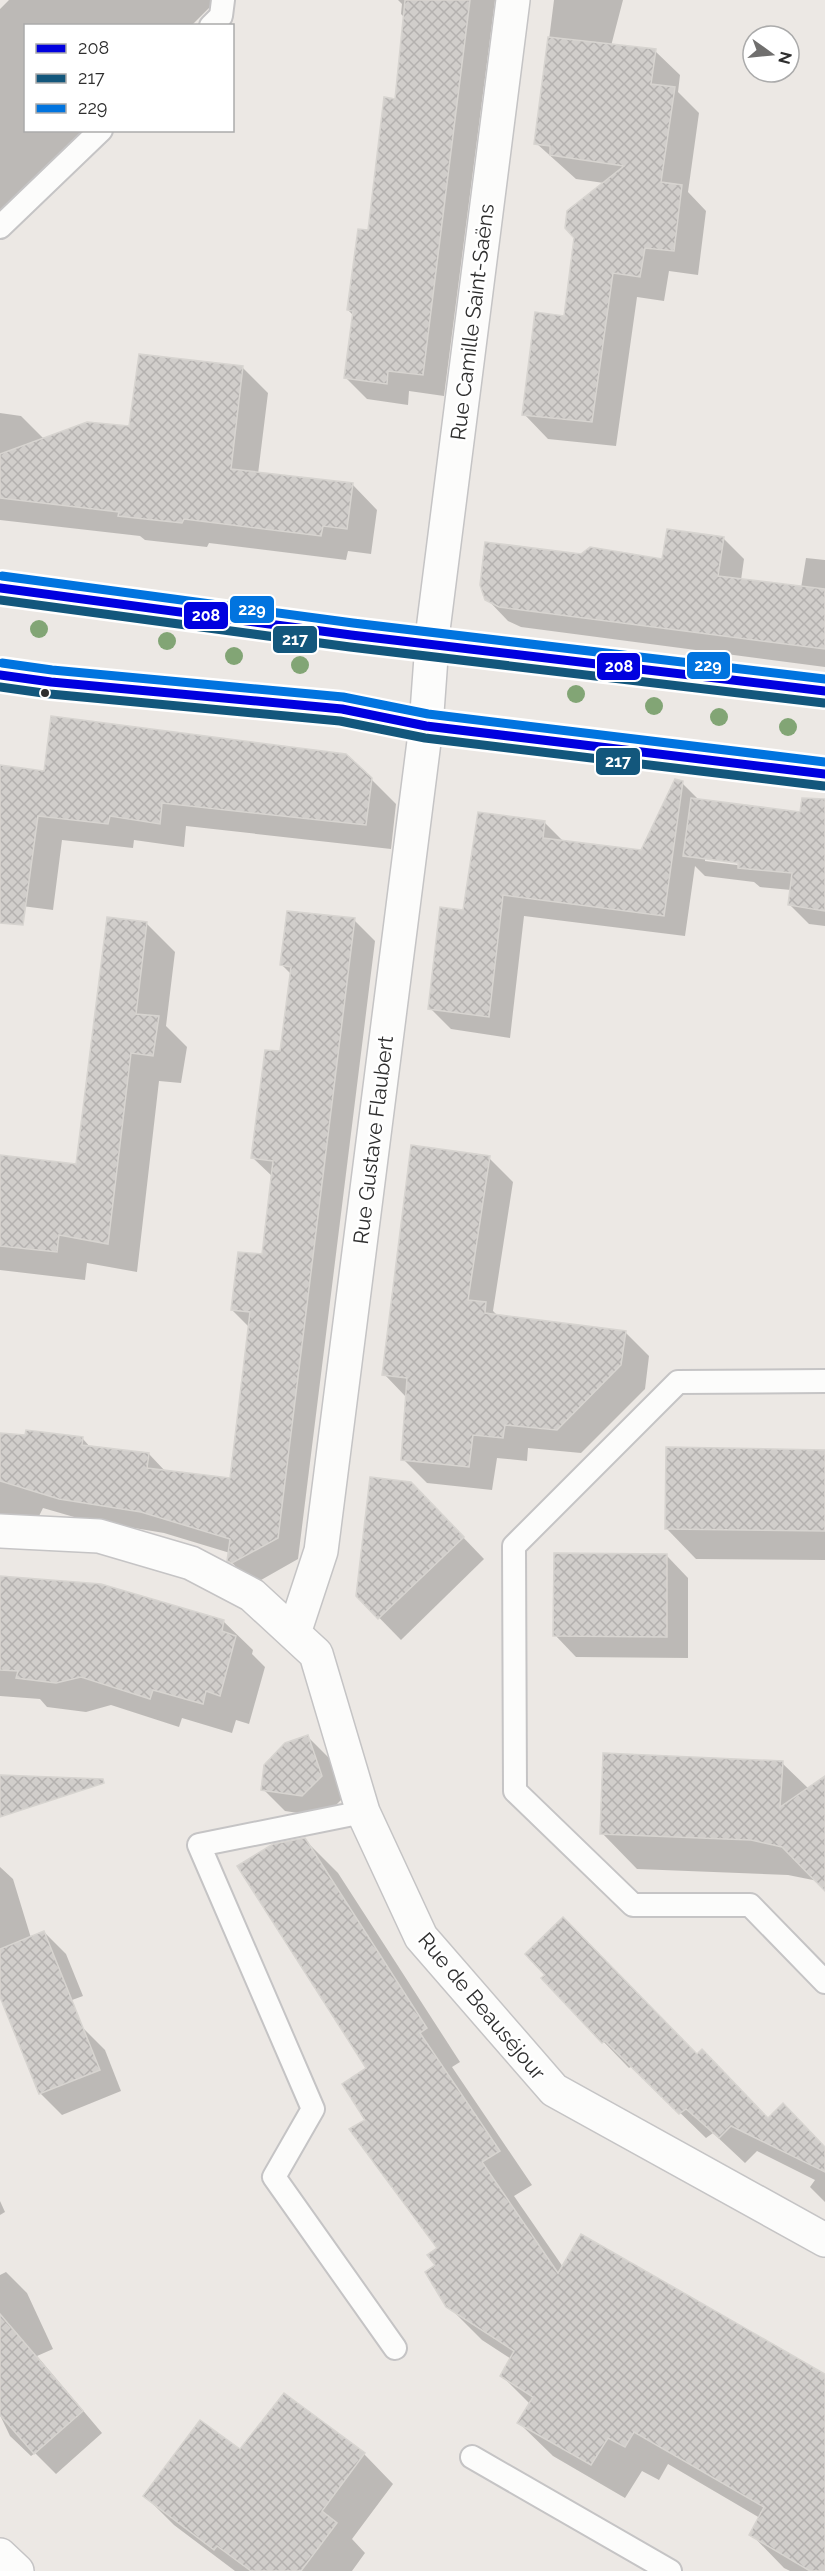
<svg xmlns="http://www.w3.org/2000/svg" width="825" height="2571" font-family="Raleway,sans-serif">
<defs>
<pattern id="building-cross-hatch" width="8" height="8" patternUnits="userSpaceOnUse" patternTransform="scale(1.5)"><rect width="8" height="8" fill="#d1cecb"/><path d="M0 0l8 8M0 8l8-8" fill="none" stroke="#b4b1af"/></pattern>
</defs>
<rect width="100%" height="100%" fill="#ece8e4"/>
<g fill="#0003" fill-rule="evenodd">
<path d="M9,0H217L191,26H26V130H85L0,214V9Z"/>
<path d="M398,0H495L444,396L409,391L408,405L367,399L346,378L354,316L348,310L369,232L397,100L405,18L401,14L402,4Z"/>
<path d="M554,0H623L611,46L655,51L680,75L678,92L699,113L688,192L706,211L698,275L669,271L664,301L637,297L616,446L548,439L524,414L565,318L604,183L576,179L536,143Z"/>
<path d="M243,368L268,393L258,474L352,484L377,510L371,554L348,551L346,560L209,543L207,547L145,540L140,536L0,520V413L21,416L45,440L130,428Z"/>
<path d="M723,538L744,559L741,580L801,588L806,558L825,560V667L521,627L508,621L487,599L581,556L663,560Z"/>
<path d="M0,767L45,773L371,779L396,804L391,849L186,826L184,847L134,840L133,848L62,840L53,910L14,905L0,891Z"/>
<path d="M682,783L700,801L825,817V926L809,924L789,904L791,890L760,887L754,882L705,876L695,866L685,936L524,916L510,1038L451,1029L430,1008L464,911L545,823L564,842L642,851ZM705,858L745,863V866L705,861Z"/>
<path d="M354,920L375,941L298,1559L254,1584L229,1560L230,1553L164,1533L81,1519L43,1508L38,1518L0,1514V1434L83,1439L91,1448L149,1454L166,1472L232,1479L249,1327L232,1310L263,1255L273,1177L253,1158L282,1053L292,975L282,965Z"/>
<path d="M147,924L175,952L166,1026L187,1047L181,1083L159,1081L137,1272L87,1263L85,1280L0,1270V1156L78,1166Z"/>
<path d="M489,1158L513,1182L493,1311L498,1316L625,1332L649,1356L645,1389L581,1453L528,1448L527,1461L497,1458L492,1490L427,1483L403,1459L407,1398L384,1374Z"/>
<path d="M825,1451V1560L696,1559L667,1529Z"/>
<path d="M433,1506L484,1559L401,1640L358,1596Z"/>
<path d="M667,1556L688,1578V1658L576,1657L555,1635Z"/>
<path d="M0,1577L223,1621L253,1650L252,1654L265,1667L249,1724L236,1720L232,1733L182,1718L179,1727L111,1705L86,1712L47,1707L40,1699L0,1696Z"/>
<path d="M308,1737L330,1759L343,1798L324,1817L285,1811L263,1789Z"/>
<path d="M782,1763L809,1789L825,1778V1889L818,1881L788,1875L637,1869L602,1833Z"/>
<path d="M304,1839L338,1873L460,2062L452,2067L532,2185L514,2196L563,2267L825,2376V2571H790L784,2568L751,2534L760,2518L668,2464L659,2480L642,2471L625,2498L553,2456L519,2423L530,2404L502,2376L511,2359L482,2340L448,2306L437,2266L439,2248L367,2121L368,2069Z"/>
<path d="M0,1867L13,1879L31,1938L44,1932L66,1954L83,1996L23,2018L0,1992Z"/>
<path d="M543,1979L697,2055L769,2119L825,2148V2202L810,2187L815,2180L757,2151L745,2163L713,2133L706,2138L632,2066L629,2068Z"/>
<path d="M83,2028L105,2050L121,2091L62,2115L40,2093Z"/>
<path d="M0,2201L5,2212L0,2215Z"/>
<path d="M6,2272L27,2293L53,2349L37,2356L102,2433L56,2474L35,2453L31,2456L10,2436L0,2415V2275Z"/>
<path d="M285,2395L364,2454L393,2484L352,2539L365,2553L352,2571H235L174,2525L145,2496L240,2451Z"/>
</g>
<g fill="url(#building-cross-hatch)" stroke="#d7d4d0" stroke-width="1.5">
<path d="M405,0H470L423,375L388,371L387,384L344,378L353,311L347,310L358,229L368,230L384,97L395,99Z"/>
<path d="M548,37L656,49L651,84L675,87L661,182L682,185L674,251L645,248L640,277L613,273L592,422L522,415L535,312L564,316L574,238L565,228L567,211L624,166L550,155V146L534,144Z"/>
<path d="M139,354L243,366L231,469L353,483L347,529L323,526L321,536L184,519L182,523L118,516L119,512L0,498V454L87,422L129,426Z"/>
<path d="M667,529L724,537L718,576L825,589V649L499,607L485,600L480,585L485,542L581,554L590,547L662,559Z"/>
<path d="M51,716L346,754L372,778L366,825L162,803L160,824L110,816L108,824L38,816L23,925L0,923V765L44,771Z"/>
<path d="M675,779L683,781L664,916L503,895L489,1017L428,1009L440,907L463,910L478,812L545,821L543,838L641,850Z"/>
<path d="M691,798L800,812L802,798L825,799V911L788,905L792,873L738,868V863L683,856Z"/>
<path d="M287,911L355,918L278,1538L232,1563L227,1561L230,1539L141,1512L59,1499L0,1481V1433L25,1435L26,1430L83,1437L82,1445L149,1453L147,1468L230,1478L250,1312L231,1310L238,1252L262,1254L273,1161L251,1158L265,1050L280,1051L291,967L280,965Z"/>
<path d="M107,917L147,922L136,1014L159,1016L153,1056L131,1053L108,1244L59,1235L57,1252L0,1246V1155L76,1164Z"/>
<path d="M411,1145L490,1156L468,1300L486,1302L485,1313L626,1331L621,1365L557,1430L505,1425L503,1438L473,1435L469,1467L401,1460L407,1378L382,1375Z"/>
<path d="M666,1447L825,1450V1531L665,1529Z"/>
<path d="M370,1477L411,1482L464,1537L378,1619L356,1596Z"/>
<path d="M554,1553L667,1554V1637L553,1636Z"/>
<path d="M0,1576L101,1584L224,1620L222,1631L236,1636L220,1696L206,1691L203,1704L153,1690L150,1699L81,1677L56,1683L16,1678L18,1671L0,1670Z"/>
<path d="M308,1735L322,1776L302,1796L261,1790L264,1765L285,1743Z"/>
<path d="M603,1753L783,1761L780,1807L825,1776V1891L782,1847L751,1840L600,1834Z"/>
<path d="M0,1775L103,1779L104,1783L0,1817Z"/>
<path d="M305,1838L427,2028L420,2033L500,2151L482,2162L558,2273L581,2234L825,2374V2571H810L749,2535L764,2507L634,2432L625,2447L608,2438L591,2465L517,2423L533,2397L500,2376L514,2351L446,2307L425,2272L435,2265L427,2255L437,2248L349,2129L365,2120L342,2084L366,2068L237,1866L273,1844Z"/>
<path d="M563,1917L697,2054L702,2049L768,2118L783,2103L825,2147V2172L731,2126L719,2138L686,2109L679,2114L605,2041L602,2043L541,1978L545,1975L525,1954Z"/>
<path d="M44,1931L100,2070L39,2094L0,1997V1949Z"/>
<path d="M0,2314L83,2411L34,2454L0,2415Z"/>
<path d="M284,2393L365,2453L322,2511L337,2523L301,2571H251L217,2546L214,2550L143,2496L200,2420L240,2449Z"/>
</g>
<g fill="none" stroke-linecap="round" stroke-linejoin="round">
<defs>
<g id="service">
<path d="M211,26L221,16L223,0"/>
<path d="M0,227L101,130"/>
<path d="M825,1381L678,1382L514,1546L515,1791L633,1905H750L825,1982"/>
<path d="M363,1812L199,1845L313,2109L274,2177L395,2348"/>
<path d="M472,2457L670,2571"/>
</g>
<g id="minor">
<path d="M0,1531L99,1536L191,1563L252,1595L316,1654L363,1812L421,1937L554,2090L825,2240"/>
<path d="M294,1633L321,1551L426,726L433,630L513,0"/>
</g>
<g id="tertiary">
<path d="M0,588L351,635L825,691"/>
<path d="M0,675L51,682L342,709L426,726L825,774"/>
</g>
<path id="secondary" d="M0,2555L17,2571"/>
</defs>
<use href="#service" stroke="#c5c4c5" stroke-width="26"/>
<use href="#minor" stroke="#c5c4c5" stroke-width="36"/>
<use href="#tertiary" stroke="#c5c4c5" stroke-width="36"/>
<use href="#secondary" stroke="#c5c4c5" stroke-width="36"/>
<use href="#service" stroke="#fcfcfb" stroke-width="22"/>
<use href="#minor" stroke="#fcfcfb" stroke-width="33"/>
<use href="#tertiary" stroke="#fcfcfb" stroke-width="33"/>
<use href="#secondary" stroke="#fcfcfb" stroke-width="33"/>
<defs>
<g id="bus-1">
<path d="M0,588L351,635L825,691"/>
<path d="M0,675L51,682L342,709L426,726L825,774"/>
</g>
<g id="bus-2">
<path d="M0,600L350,647L824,703"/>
<path d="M0,687L50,694L340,721L425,738L824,786"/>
</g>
<g id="bus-3">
<path d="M2,576L353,623L825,679"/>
<path d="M2,663L52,670L343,697L428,714L825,762"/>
</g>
</defs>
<use href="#bus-1" stroke="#fff" stroke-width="14"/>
<use href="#bus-2" stroke="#fff" stroke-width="14"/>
<use href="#bus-3" stroke="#fff" stroke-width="14"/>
<use href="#bus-1" stroke="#0101df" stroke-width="9"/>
<use href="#bus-2" stroke="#13577c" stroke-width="9"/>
<use href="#bus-3" stroke="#0174df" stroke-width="9"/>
</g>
<g fill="#82a575">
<circle cx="39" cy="629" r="9"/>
<circle cx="167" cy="641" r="9"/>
<circle cx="234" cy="656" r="9"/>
<circle cx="300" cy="665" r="9"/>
<circle cx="576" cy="694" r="9"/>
<circle cx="654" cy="706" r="9"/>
<circle cx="719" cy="717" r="9"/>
<circle cx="788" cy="727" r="9"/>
</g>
<circle fill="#2e2e2e" stroke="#fff" stroke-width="2" cx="45" cy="693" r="5"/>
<g text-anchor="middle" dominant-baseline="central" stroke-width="5" stroke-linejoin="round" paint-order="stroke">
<g font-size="21" fill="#2e2e2e" stroke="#fff">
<text transform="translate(472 322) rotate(-83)">Rue Camille Saint-Saëns</text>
<text transform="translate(373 1140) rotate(-83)">Rue Gustave Flaubert</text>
<text transform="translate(482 2006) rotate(50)">Rue de Beauséjour</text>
</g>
</g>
<g stroke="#fff" stroke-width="2">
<rect x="229" y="595" width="46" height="29" rx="6" fill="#0174df"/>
<rect x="183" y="601" width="46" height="29" rx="6" fill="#0101df"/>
<rect x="272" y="625" width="46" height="29" rx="6" fill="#13577c"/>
<rect x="686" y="651" width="45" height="29" rx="6" fill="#0174df"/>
<rect x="596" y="652" width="45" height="29" rx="6" fill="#0101df"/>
<rect x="595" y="747" width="46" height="29" rx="6" fill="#13577c"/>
</g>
<g font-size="16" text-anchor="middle" font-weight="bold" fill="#fff">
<text x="252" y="615">229</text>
<text x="206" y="621">208</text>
<text x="295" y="645">217</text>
<text x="708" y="671">229</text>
<text x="619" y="672">208</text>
<text x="618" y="767">217</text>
</g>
<rect x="24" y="24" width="210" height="108" fill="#ffffff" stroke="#ababab" stroke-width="1.5"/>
<rect x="36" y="44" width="30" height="9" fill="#0101df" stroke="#ababab" stroke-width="1.5"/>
<text x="78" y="54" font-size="18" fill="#2e2e2e">208</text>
<rect x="36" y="74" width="30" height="9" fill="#13577c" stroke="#ababab" stroke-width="1.5"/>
<text x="78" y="84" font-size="18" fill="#2e2e2e">217</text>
<rect x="36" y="104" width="30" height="9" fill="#0174df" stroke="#ababab" stroke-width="1.5"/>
<text x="78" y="114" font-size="18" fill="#2e2e2e">229</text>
<g transform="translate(771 54) rotate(105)"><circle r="28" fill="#ffffff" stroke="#ababab" stroke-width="1.5"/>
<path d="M0-4.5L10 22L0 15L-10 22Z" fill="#706f6e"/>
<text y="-9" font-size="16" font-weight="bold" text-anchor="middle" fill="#2e2e2e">N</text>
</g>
</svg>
